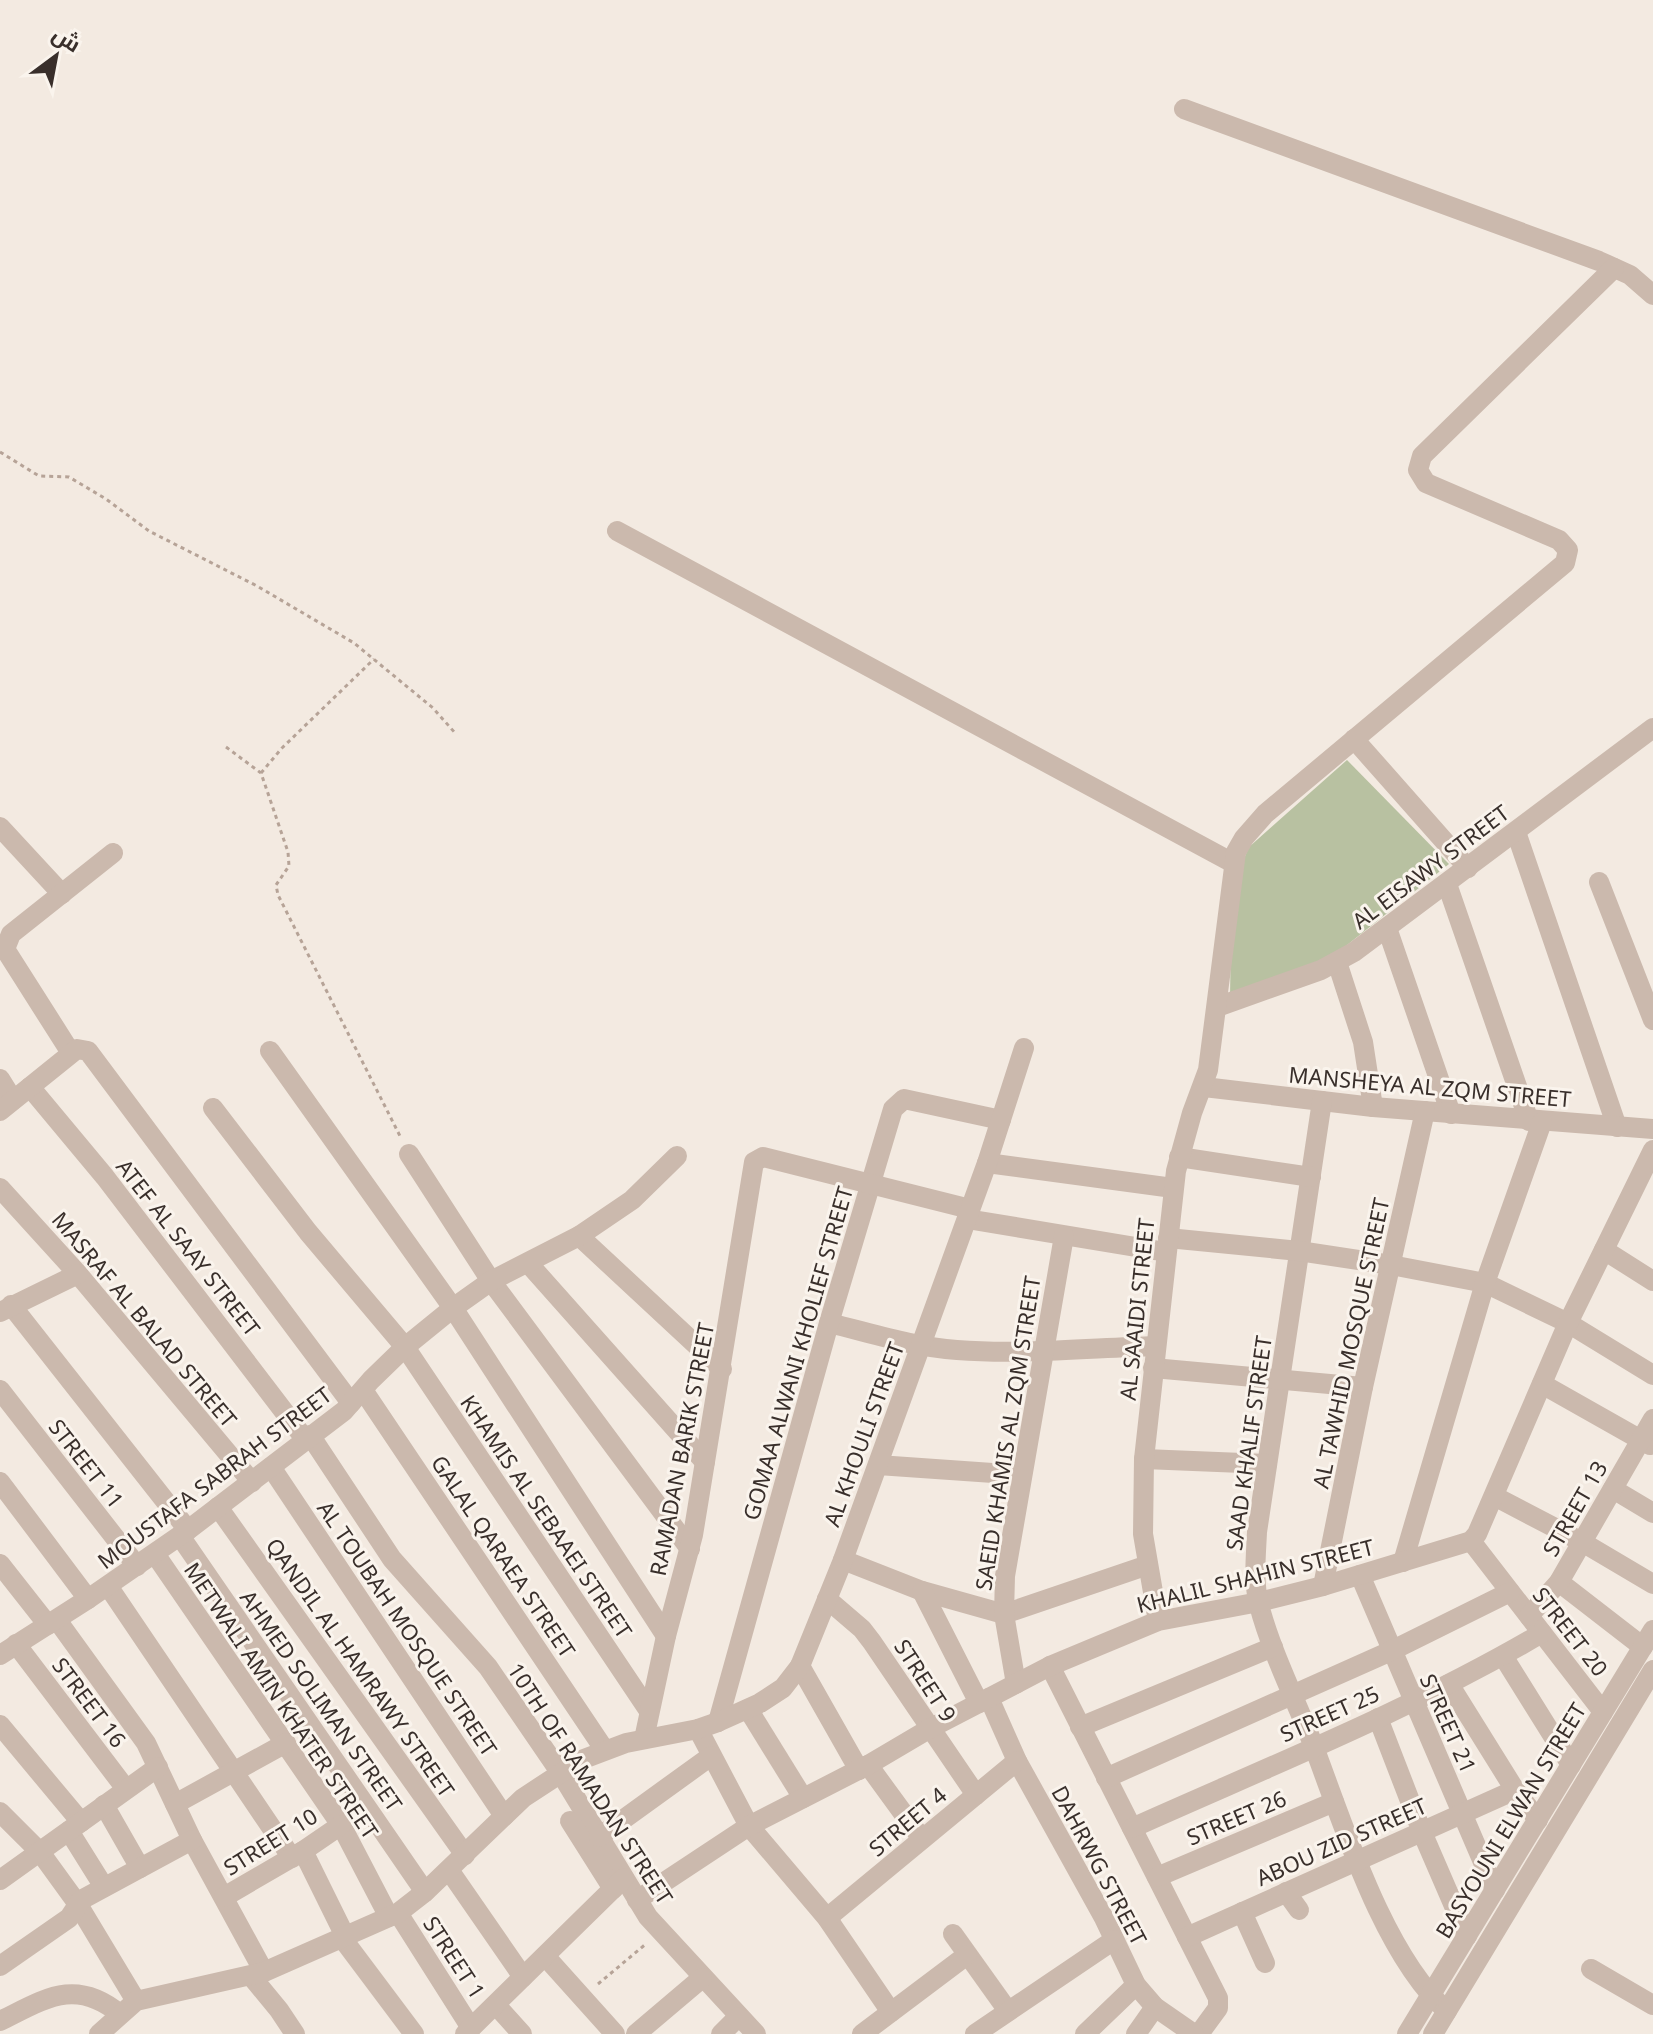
<svg xmlns="http://www.w3.org/2000/svg" width="1653" height="2034" font-family="'Noto Sans',Cairo,sans-serif">
<rect width="100%" height="100%" fill="#f3eae1"/>
<path fill="#b8c1a1" d="M1347,760L1449,864L1332,957L1230,997L1231,937L1239,870L1249,847Z"/>
<g fill="none" stroke-linecap="round" stroke-linejoin="round">
<g stroke="#b6a397" stroke-width="3" stroke-dasharray="4 4" stroke-linecap="butt">
<path d="M0,452L39,476L69,477L106,499L149,531L257,586L354,643L433,708L456,734"/>
<path d="M226,747L261,773L288,852L289,866L276,885L278,895L400,1136"/>
<path d="M261,773L282,748L374,659"/>
<path d="M598,1984L647,1943"/>
</g>
<g stroke="#cbb9ad" stroke-width="20">
<path d="M1184,109L1599,261L1630,275L1653,295"/>
<path d="M617,531L1233,863"/>
<path d="M1354,739L1468,868"/>
<path d="M0,827L62,894"/>
<path d="M1516,832L1617,1127"/>
<path d="M1599,882L1653,1020"/>
<path d="M1447,884L1529,1121"/>
<path d="M1387,928L1451,1114"/>
<path d="M1337,962L1363,1042L1373,1107"/>
<path d="M1217,1007L1321,970L1354,952L1653,728"/>
<path d="M270,1051L453,1308L666,1636"/>
<path d="M71,1053L5,949L11,934L113,853"/>
<path d="M0,1079L13,1100"/>
<path d="M30,1087L105,1177L305,1439"/>
<path d="M1204,1087L1373,1107L1653,1129"/>
<path d="M1322,1101L1257,1532C1256,1556 1253,1581 1259,1605C1272,1654 1296,1700 1314,1747C1344,1826 1384,1956 1447,2011"/>
<path d="M213,1108L308,1232L405,1347L649,1711"/>
<path d="M0,1111L77,1049L88,1051L351,1403"/>
<path d="M409,1154L491,1281L690,1549"/>
<path d="M1179,1157L1311,1177"/>
<path d="M987,1163L1173,1188"/>
<path d="M0,1188L78,1274L252,1482"/>
<path d="M967,1219L1166,1252"/>
<path d="M579,1236L722,1369"/>
<path d="M1168,1238L1299,1251L1391,1265L1485,1283L1568,1323L1653,1375"/>
<path d="M1604,1250L1653,1281"/>
<path d="M528,1263L705,1462"/>
<path d="M11,1305L188,1530"/>
<path d="M0,1312L78,1274"/>
<path d="M829,1323C871,1333 913,1347 957,1350C1022,1355 1090,1348 1155,1346"/>
<path d="M1153,1368L1363,1387"/>
<path d="M1542,1384L1650,1445"/>
<path d="M0,1390L137,1566"/>
<path d="M363,1390L604,1749"/>
<path d="M310,1435L392,1559L488,1667L560,1772L648,1917L756,2034"/>
<path d="M1144,1459L1267,1464"/>
<path d="M878,1465L1022,1475"/>
<path d="M271,1467L504,1816"/>
<path d="M0,1482L88,1599"/>
<path d="M1613,1489L1653,1513"/>
<path d="M1494,1496L1582,1542L1653,1584"/>
<path d="M218,1507L465,1855"/>
<path d="M180,1536L425,1892"/>
<path d="M1471,1541L1603,1712"/>
<path d="M155,1554L341,1825L389,1917"/>
<path d="M843,1560L922,1591L1004,1614L1148,1565"/>
<path d="M1403,1562L1485,1283L1542,1122"/>
<path d="M0,1564L48,1625"/>
<path d="M1360,1575L1495,1890"/>
<path d="M1559,1582L1643,1647"/>
<path d="M108,1586L292,1858"/>
<path d="M1323,1586L1363,1387L1425,1111"/>
<path d="M922,1591L979,1703"/>
<path d="M827,1599L862,1629L872,1642L976,1795"/>
<path d="M1529,1616L1559,1582L1653,1419"/>
<path d="M57,1620L146,1743L192,1840L264,1972"/>
<path d="M1158,1621L1143,1534L1144,1459L1176,1171L1192,1113L1208,1070L1236,852L1244,838L1265,814L1565,563L1568,550L1559,540L1426,483L1418,470L1422,456L1614,268"/>
<path d="M16,1644L126,1789"/>
<path d="M0,1655L88,1599L188,1530L344,1411L371,1380L405,1347L453,1308L491,1281L579,1236L632,1200L677,1156"/>
<path d="M1503,1656L1571,1765"/>
<path d="M800,1666L859,1770"/>
<path d="M1050,1666L1218,1998V2008L1199,2034"/>
<path d="M1016,1684L1004,1614L1005,1576L1064,1236"/>
<path d="M1449,1684L1515,1790L1538,1820"/>
<path d="M989,1698L1017,1761L1104,1918L1136,1985L1155,2007L1194,2034"/>
<path d="M748,1709L803,1798"/>
<path d="M1378,1718L1422,1832L1467,1936"/>
<path d="M718,1722L829,1323L893,1109L904,1099L1001,1120"/>
<path d="M0,1725L81,1822"/>
<path d="M1080,1727L1273,1647"/>
<path d="M698,1729L749,1826L827,1918L891,2012"/>
<path d="M644,1739L666,1636L693,1535L754,1162L763,1157L970,1209"/>
<path d="M868,1765L922,1839"/>
<path d="M1106,1778L1391,1651L1510,1592"/>
<path d="M175,1804L286,1743"/>
<path d="M104,1805L140,1868"/>
<path d="M0,1812L40,1852L77,1903L136,2001"/>
<path d="M570,1821L613,1889"/>
<path d="M1132,1828C1270,1766 1411,1710 1542,1633"/>
<path d="M69,1831L104,1887"/>
<path d="M599,1837L711,1756"/>
<path d="M303,1851L345,1936"/>
<path d="M449,1870L523,1977"/>
<path d="M1157,1877L1334,1802"/>
<path d="M0,1880L158,1767"/>
<path d="M1286,1892L1299,1910"/>
<path d="M224,1897L303,1851L341,1825"/>
<path d="M637,1900L749,1826L868,1765L929,1729L1050,1666L1158,1621L1259,1602L1323,1586L1471,1541L1477,1534L1568,1323L1653,1150"/>
<path d="M1242,1912L1265,1963"/>
<path d="M398,1913L471,2028"/>
<path d="M827,1918L1017,1761"/>
<path d="M953,1934L1008,2011"/>
<path d="M1187,1937L1515,1790"/>
<path d="M342,1938L414,2034"/>
<path d="M545,1956L615,2034"/>
<path d="M0,1966L69,1918L81,1900L192,1840"/>
<path d="M1591,1969L1653,2005"/>
<path d="M251,1976L279,2010L295,2034"/>
<path d="M496,2005L522,2034"/>
<path d="M0,2021C45,1999 75,1977 120,2014"/>
<path d="M99,2034L136,2001L264,1972L398,1913L425,1892L523,1798L581,1760L626,1743L698,1729L718,1722L760,1703L783,1688L800,1666L843,1560L987,1163L1024,1048"/>
<path d="M465,2034L624,1878"/>
<path d="M636,2034L702,1978"/>
<path d="M721,2034L738,2017"/>
<path d="M862,2034L967,1955"/>
<path d="M975,2034L1114,1940"/>
<path d="M1085,2034L1136,1985"/>
<path d="M1136,2034L1155,2007"/>
<path d="M1407,2034L1653,1630"/>
<path d="M1433,2034L1653,1670"/>
</g>
</g>
<g text-anchor="middle" dominant-baseline="central" stroke-width="6" stroke-linejoin="round" paint-order="stroke">
<g font-size="22" fill="#392f2b" stroke="#faf4ed">
<text transform="translate(1430 866) rotate(-37)">AL EISAWY STREET</text>
<text transform="translate(1430 1086) rotate(5)">MANSHEYA AL ZQM STREET</text>
<text transform="translate(189 1247) rotate(52)">ATEF AL SAAY STREET</text>
<text transform="translate(1136 1309) rotate(-84)">AL SAAIDI STREET</text>
<text transform="translate(145 1319) rotate(50)">MASRAF AL BALAD STREET</text>
<text transform="translate(1350 1343) rotate(-78)">AL TAWHID MOSQUE STREET</text>
<text transform="translate(797 1353) rotate(-74)">GOMAA ALWANI KHOLIEF STREET</text>
<text transform="translate(1007 1433) rotate(-81)">SAEID KHAMIS AL ZQM STREET</text>
<text transform="translate(863 1434) rotate(-70)">AL KHOULI STREET</text>
<text transform="translate(1248 1443) rotate(-82)">SAAD KHALIF STREET</text>
<text transform="translate(681 1449) rotate(-79)">RAMADAN BARIK STREET</text>
<text transform="translate(87 1463) rotate(52)">STREET 11</text>
<text transform="translate(214 1477) rotate(-37)">MOUSTAFA SABRAH STREET</text>
<text transform="translate(1574 1508) rotate(-60)">STREET 13</text>
<text transform="translate(547 1516) rotate(56)">KHAMIS AL SEBAAEI STREET</text>
<text transform="translate(504 1556) rotate(56)">GALAL QARAEA STREET</text>
<text transform="translate(1255 1575) rotate(-14)">KHALIL SHAHIN STREET</text>
<text transform="translate(408 1628) rotate(56)">AL TOUBAH MOSQUE STREET</text>
<text transform="translate(1571 1631) rotate(52)">STREET 20</text>
<text transform="translate(361 1667) rotate(55)">QANDIL AL HAMRAWY STREET</text>
<text transform="translate(926 1680) rotate(57)">STREET 9</text>
<text transform="translate(282 1700) rotate(56)">METWALI AMIN KHATER STREET</text>
<text transform="translate(322 1700) rotate(55)">AHMED SOLIMAN STREET</text>
<text transform="translate(90 1702) rotate(53)">STREET 16</text>
<text transform="translate(1329 1713) rotate(-24)">STREET 25</text>
<text transform="translate(1449 1723) rotate(66)">STREET 21</text>
<text transform="translate(591 1783) rotate(57)">10TH OF RAMADAN STREET</text>
<text transform="translate(1236 1817) rotate(-23)">STREET 26</text>
<text transform="translate(1510 1820) rotate(-59)">BASYOUNI ELWAN STREET</text>
<text transform="translate(907 1821) rotate(-40)">STREET 4</text>
<text transform="translate(270 1841) rotate(-32)">STREET 10</text>
<text transform="translate(1341 1841) rotate(-24)">ABOU ZID STREET</text>
<text transform="translate(1100 1865) rotate(62)">DAHRWG STREET</text>
<text transform="translate(455 1957) rotate(57)">STREET 1</text>
</g>
</g>
<g transform="translate(56 56) rotate(32)" stroke="#faf4ed" stroke-width="6" paint-order="stroke">
<path d="M0-6L14 30L0 20L-14 30Z" fill="#392f2b"/>
<text y="-12" font-size="22" font-weight="bold" text-anchor="middle" fill="#392f2b">ش</text>
</g>
</svg>
